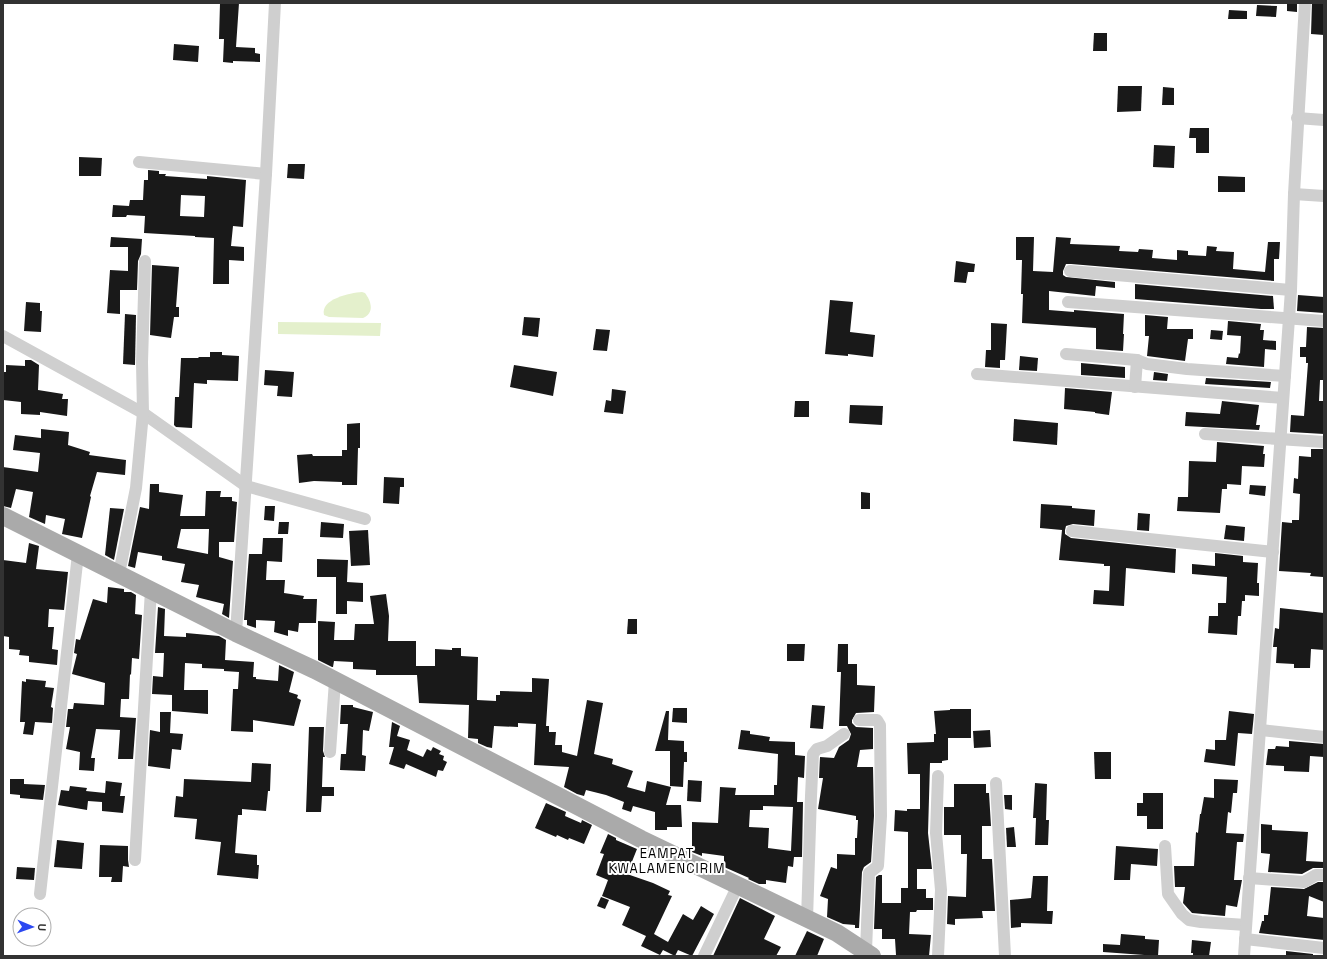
<svg xmlns="http://www.w3.org/2000/svg" width="1327" height="959" font-family="'Space Grotesk',sans-serif">
<rect width="100%" height="100%" fill="#fff"/>
<g fill="#e4f0cc">
<path d="M362,292L365,293C371,301 375,313 363,318L329,317L324,315C320,299 350,293 362,292Z"/>
<path d="M278,322L381,323L380,336L278,334Z"/>
</g>
<g fill="#191919" fill-rule="evenodd">
<path d="M220,3H239L236,47L255,48V53L260,54V62L233,61V63L223,62L224,39H219Z"/>
<path d="M1287,3H1297V12L1287,11Z"/>
<path d="M1312,3H1324V35L1311,34Z"/>
<path d="M1257,5L1277,6L1276,17L1256,16Z"/>
<path d="M1229,10L1247,11V19H1228Z"/>
<path d="M1094,33H1107V51H1093Z"/>
<path d="M174,44L199,46L198,62L173,60Z"/>
<path d="M1118,86H1142L1141,111L1117,112Z"/>
<path d="M1163,87L1174,88V105H1162Z"/>
<path d="M1190,128H1209V153H1196V138H1189Z"/>
<path d="M1154,145L1175,146L1174,168L1153,167Z"/>
<path d="M79,157L102,158L101,176H79Z"/>
<path d="M288,164H305L304,179L287,178Z"/>
<path d="M148,170L159,171V174H166L165,176L207,179V176L246,180L243,227L233,226L231,246L244,247V261L229,260V284H213L214,238L195,237V236L144,233L145,216L127,215L126,217H112L113,205L129,206L130,200H143L144,180H148ZM181,195L205,196L204,217L180,216Z"/>
<path d="M1218,176L1245,177V192H1218Z"/>
<path d="M111,237L142,239L141,254L138,261L137,290H120V314L107,313L110,270L128,271V247H110Z"/>
<path d="M1016,237H1034L1033,271L1053,272L1056,237L1071,238L1070,244L1120,246L1119,251L1138,252L1139,249L1153,250L1152,258L1177,260V250L1188,251V255L1206,256L1207,246L1217,247L1216,251L1234,252L1233,269L1265,272L1268,242H1280L1279,259H1274V281L1071,264H1066L1063,271V275L1066,277L1115,282V288L1096,286L1095,296L1049,291V310L1074,312V310L1124,314L1123,334H1124L1123,351L1096,349V328L1022,323L1023,294H1021L1022,260H1016Z"/>
<path d="M956,261L975,264L974,272H968L966,283L954,282Z"/>
<path d="M152,265L179,267L176,307H179V317H174L171,338L150,335Z"/>
<path d="M1135,284L1273,296L1274,309H1261L1135,299Z"/>
<path d="M1298,295L1324,297V313L1297,311Z"/>
<path d="M830,300L853,302L850,332L875,335L873,357L848,354V356L825,354Z"/>
<path d="M26,302L40,303V311H42L41,332L24,331Z"/>
<path d="M125,314L136,315L135,365L123,364Z"/>
<path d="M1145,315L1168,317L1167,329H1193V339H1188L1185,361L1147,356L1149,336H1145Z"/>
<path d="M524,317L540,318L538,337L522,335Z"/>
<path d="M1228,321L1261,324L1260,330H1264L1263,340L1276,341V350L1265,349L1264,367L1226,364L1227,357L1238,358L1239,353L1240,354L1241,336L1227,335Z"/>
<path d="M991,323L1007,324L1005,360H1000V368L985,367L986,350H991Z"/>
<path d="M1307,327L1324,328V380H1320L1319,401H1324V434L1290,432L1291,415L1304,416L1308,363H1306V357H1300V347H1306Z"/>
<path d="M596,329L610,330L607,351L593,350Z"/>
<path d="M1211,330L1223,331L1222,340L1210,339Z"/>
<path d="M210,352H222V355L239,356L238,381L207,380V384L194,383L192,428L176,427L174,425L175,397H179L181,358H198L199,357H210Z"/>
<path d="M1020,356L1038,358L1037,371L1019,370Z"/>
<path d="M25,360H31L39,365L38,390L63,394L62,399H68L67,416L40,412V415L21,414V402L3,400V372H6V365L25,366Z"/>
<path d="M1081,363L1125,367V378L1081,375Z"/>
<path d="M514,365L557,372L553,396L510,387Z"/>
<path d="M265,370L294,372L292,397L277,396L278,386L264,385Z"/>
<path d="M1154,372L1168,374L1167,381L1153,380Z"/>
<path d="M1206,378L1271,382L1270,388L1205,384Z"/>
<path d="M1065,388L1112,392L1109,415L1095,413V412L1064,409Z"/>
<path d="M612,389L626,391L623,414L604,412L606,400L611,401Z"/>
<path d="M795,401H809V417H794Z"/>
<path d="M1222,401L1259,405L1256,425H1260L1259,430L1185,426L1186,412L1220,414Z"/>
<path d="M850,405L883,406L882,425L849,423Z"/>
<path d="M1014,419L1058,423L1057,445L1013,441Z"/>
<path d="M360,423V448H358L357,485H342V482L314,481L299,483L297,455L312,454L313,456H342V450H347V424Z"/>
<path d="M41,429L69,432L68,445L90,452L89,455L126,460L125,475L97,472L90,496L91,497L82,538L62,534L65,519L46,515L45,524L29,517L33,492L16,489L11,508L3,506V467L38,472L40,453L13,450L15,435L41,438Z"/>
<path d="M1217,442L1264,446L1263,454H1265L1264,467L1242,466L1241,485L1227,484V489H1222L1220,513L1177,511L1178,497H1188L1189,461L1216,462Z"/>
<path d="M1311,449H1324L1323,577L1310,576L1311,573L1279,571L1282,522L1292,523V520H1299L1300,494L1293,493L1294,478L1298,479L1299,456L1311,457Z"/>
<path d="M384,477L404,478V487H400L399,504L383,503Z"/>
<path d="M150,484H159V492L183,495L180,516H205L206,491H221L220,497H232V501L237,502L234,542H219V557L233,561L229,618L222,614L224,604L196,597L199,585L181,582L185,564L162,560V556L138,552L135,568L128,566L140,507L149,509ZM181,529H209L208,554L177,548Z"/>
<path d="M1250,485L1266,486L1265,496L1249,494Z"/>
<path d="M861,492L870,493V509H861Z"/>
<path d="M1041,504L1072,506V508L1095,510L1094,526L1073,524L1066,526L1065,530V534L1071,538L1176,549L1175,573L1126,568L1124,606L1093,604L1094,590L1109,591L1110,566H1104V564L1059,560L1062,530L1040,528Z"/>
<path d="M265,506H275L274,521L264,520Z"/>
<path d="M110,508L124,509L114,560L105,555Z"/>
<path d="M1138,513L1150,514L1149,531L1137,530Z"/>
<path d="M279,522H289L288,534H278Z"/>
<path d="M321,522L344,524L343,538L320,537Z"/>
<path d="M1226,525L1245,527L1244,541L1224,539Z"/>
<path d="M368,530L370,565L351,566L349,531Z"/>
<path d="M263,538H283L282,562L267,561L266,580H285L284,593L304,596L303,599H317L316,623H299L298,632L288,630V636L274,632L275,621L256,620V628L247,625V620H244L249,554H262Z"/>
<path d="M29,543L39,546L36,569L68,572L64,610L49,609L48,627H54L52,649L58,650L57,665L29,662V656L19,655L20,650L9,649V637L3,636V560L26,563Z"/>
<path d="M1215,553L1243,556V562L1258,563L1257,583H1259V596L1245,595V601H1242L1241,616H1238L1237,635L1208,633L1209,616H1218V603H1226L1227,577L1192,574V564L1215,566Z"/>
<path d="M317,559L348,560L347,582L363,583V602L347,601V614H336V577H317Z"/>
<path d="M108,587L124,589V592H131L136,595L135,614L142,615L139,659L132,658L131,675L130,674L129,699H121L120,717L136,718L133,759H118L120,730L96,729L91,758H95L94,771L79,770L80,752L66,749L70,727H66L68,709H73L74,703L104,705L105,683L72,674L77,654L74,653L76,639L80,640L93,599L107,603Z"/>
<path d="M386,594L389,616L388,641H416V666H435V649L452,650V648H461V656L478,657L477,700L496,701V695H500V691L532,692V678L549,679L546,726H549V732H556L555,745H562V752L577,756L587,700L603,703L594,754L613,759L612,764L633,771L627,787L645,792L647,781L671,787L666,805H681L682,827H667V830H655V812L633,806L631,812L622,809L624,802L606,795L586,790L584,796L577,794L564,787L569,767L534,765L536,724L518,723V727L494,726L492,748L487,747L478,743V739L468,738L469,705L419,703L417,675H376V670L353,669V662L334,661L333,667H332L318,660V621L335,622L334,640H354L355,624H374L370,596Z"/>
<path d="M158,607L165,609L164,636L186,637V633L219,636L226,640L225,660L254,662L253,677H256V679L278,681L279,665L294,672L289,692L298,695L297,698L301,700L294,726L253,720V732L231,731L233,689H238L239,672L224,671V669L202,668V664L185,663L184,690H208V714L172,711V695L152,694L153,676L163,677L164,653H155Z"/>
<path d="M1280,608L1324,613V650L1311,649L1310,668H1294V664L1276,663L1277,647H1273L1275,628L1279,629Z"/>
<path d="M628,619H637V634H627Z"/>
<path d="M787,644H805L804,661H787Z"/>
<path d="M838,644H848V664H857V685L875,686L874,712L856,713L852,720V723L856,727L873,728V749L860,750L857,767H873L874,816L871,862L864,867L862,872L859,928H855V925L843,924L827,917L828,899L820,896L831,867L837,869V854L855,855V838H857L858,820H856V816L818,809L823,778H819L820,757L834,758L839,747L849,740L851,734L847,726H839L841,672H837Z"/>
<path d="M26,679L46,681L45,687L54,688L51,707L53,708L52,723L35,722L33,735L23,734L25,722H20L22,681L26,682Z"/>
<path d="M341,705H353V707L373,712L369,731L363,730L362,755L366,756L365,771L340,770L341,754H346L348,724H340Z"/>
<path d="M812,705L825,706L823,729L810,728Z"/>
<path d="M673,708H687V723L672,722Z"/>
<path d="M950,709H971V738H948V760L942,761V763H930L928,833L932,869H917V889H926V898H933V910H917L916,912H910L909,934L931,935L929,956L896,955L895,939H882V929H874L876,877L879,875H882V903H901V888H908V832L894,831L895,810L907,811V809H920V774H908L907,743L934,742V734H936L934,711L950,710Z"/>
<path d="M666,711H669L668,740L684,741V752H687V762H684L683,787L670,786V751H655Z"/>
<path d="M1229,711L1254,714L1252,734L1238,733L1235,766L1204,762L1206,749L1215,750V740H1226Z"/>
<path d="M160,712H171L170,733L183,734L181,750L172,749L170,769L148,766L150,730L160,732Z"/>
<path d="M392,722L400,726L397,736L410,740L407,750L423,757L427,749L431,751L433,747L441,751L439,754L444,756L443,760L447,762L443,771L438,770L436,777L406,764L404,769L389,764L394,747H389Z"/>
<path d="M309,727H324L323,751L325,757H323L322,787H334V796H322L321,812H306Z"/>
<path d="M741,730L750,731V734L770,737L769,741L795,742V755L805,756L804,778L798,777L797,802H803L802,857H794L793,867L788,866L786,883L766,880V884H759L748,879L749,878L724,867V856L702,853V856L692,852V822L718,823L720,787L736,788L735,795H774V785H777L778,754L738,749ZM763,806L793,807L791,851L768,848L769,828L749,827L750,810H763Z"/>
<path d="M990,730L991,747L974,748L973,731Z"/>
<path d="M1289,741L1324,744V757L1310,756L1309,772L1284,771V766L1266,765L1268,749H1275L1276,746L1289,747Z"/>
<path d="M1094,752H1111V779H1095Z"/>
<path d="M252,763L271,764L270,791H268L266,811L242,809V815H238L235,853L257,855V865H259L258,879L217,875L221,842L195,839L197,819L174,817L176,796L183,797L184,779L251,782Z"/>
<path d="M10,779H24V784L45,785L43,800L20,798V795L10,794Z"/>
<path d="M1214,779L1238,780L1237,793H1233L1231,813L1228,812L1226,833L1244,834L1243,842H1237L1234,880H1242L1237,907L1226,905L1225,916L1192,913L1183,903L1185,887H1175L1174,866H1194L1196,832L1198,833L1200,814H1201L1204,797L1214,798Z"/>
<path d="M688,780L702,781L701,802L687,801Z"/>
<path d="M106,781L122,783L120,796H125L123,813L102,811V802L88,801L87,810L58,805L61,790L69,791L70,786L87,788L86,791L105,793Z"/>
<path d="M1035,783L1047,784L1046,820H1049L1048,845H1035L1036,818H1033Z"/>
<path d="M954,784H986V793H989L991,826H982V859H992L995,911H982L983,918L955,919V925L947,924L948,896L966,897L967,854H961V835H944V807H954Z"/>
<path d="M1143,793H1163V829H1147V816H1137V803H1143Z"/>
<path d="M1004,795H1012V810L1005,809Z"/>
<path d="M546,803L566,812L565,816L581,823L582,820L592,825L584,844L569,838L568,840L557,835L556,837L535,828Z"/>
<path d="M1261,824L1272,825V830L1308,832L1306,861L1324,862V868H1313L1302,874L1268,872L1270,854L1261,853Z"/>
<path d="M1014,827L1016,847H1007L1006,828Z"/>
<path d="M608,834L616,838V840L637,849L627,874L653,883L670,891L668,895L672,896L654,934L668,942L683,914L693,920L701,906L714,914L692,956L678,950L675,956L663,950L660,955L641,946L646,936L622,925L630,907L602,896L608,880L596,875L604,854L600,853Z"/>
<path d="M57,840L84,843L82,869L54,867Z"/>
<path d="M100,845L128,846V860L129,867L123,866L122,882H111L112,877H99Z"/>
<path d="M1116,846L1158,849L1157,866L1131,864L1130,880H1114Z"/>
<path d="M17,867L35,868L34,880L16,879Z"/>
<path d="M1033,876H1048L1047,911H1053L1052,924L1021,923V927L1011,928L1010,900L1031,898Z"/>
<path d="M1318,882H1324V902L1309,896L1307,916L1324,918V940L1259,933L1262,921H1264V915H1268L1271,887L1304,889Z"/>
<path d="M601,897L609,900L605,909L597,906Z"/>
<path d="M740,898L775,916L764,939L781,947L776,956H713Z"/>
<path d="M807,931L824,939L817,956H795Z"/>
<path d="M1121,934L1145,936V939L1159,940L1158,956L1103,952V944L1120,945Z"/>
<path d="M1192,940L1211,942L1209,956H1193V953H1191Z"/>
<path d="M1286,951L1313,954V956H1286Z"/>
</g>
<g fill="none" stroke-linecap="round" stroke-linejoin="round">
<g stroke="#cfcfcf" stroke-width="12">
<path d="M1297,118L1324,120"/>
<path d="M139,162L266,174"/>
<path d="M1294,194L1324,196"/>
<path d="M1070,271L1291,290"/>
<path d="M1068,302L1324,321"/>
<path d="M3,336L143,413L246,486L365,519"/>
<path d="M1066,354L1137,360L1147,364L1187,369L1285,376"/>
<path d="M977,374L1283,398"/>
<path d="M1135,387L1137,360"/>
<path d="M1205,434L1324,442"/>
<path d="M1072,531L1273,552"/>
<path d="M119,574L136,488L143,413L142,362L145,261"/>
<path d="M236,633L266,174L275,3"/>
<path d="M859,720H877L880,725L881,816L878,866L869,873L866,951"/>
<path d="M1261,730L1324,737"/>
<path d="M330,752L335,681"/>
<path d="M938,776L936,833L941,890L938,956"/>
<path d="M996,783L1005,956"/>
<path d="M1165,846L1168,894L1182,914L1189,920L1201,922L1246,925"/>
<path d="M135,860L151,590"/>
<path d="M1249,878L1304,882L1316,875H1324"/>
<path d="M40,894L78,554"/>
<path d="M807,919L811,796L813,754L817,749L827,746L844,734"/>
<path d="M1245,939L1324,948"/>
<path d="M704,956L738,885"/>
<path d="M1244,956L1291,290L1294,194L1305,3"/>
</g>
<path stroke="#aaa" stroke-width="18" d="M3,516L236,633L315,670L641,839L837,933L872,956"/>
</g>
<g text-anchor="middle" dominant-baseline="central" stroke-width="4" stroke-linejoin="round" paint-order="stroke">
<g font-size="13" letter-spacing="1" fill="#000" stroke="#fff">
<text x="667" y="853">EAMPAT<tspan x="667" dy="15">KWALAMENCIRIM</tspan></text>
</g>
</g>
<rect width="1327" height="959" fill="none" stroke="#323232" stroke-width="8"/>
<g transform="translate(32 927) rotate(92)"><circle r="19" fill="#ffffff" stroke="#adadad"/>
<path d="M0-3L7 15L0 10L-7 15Z" fill="#2c48f1"/>
<text y="-6" font-size="11" font-weight="bold" text-anchor="middle" fill="#323232">U</text>
</g>
</svg>
